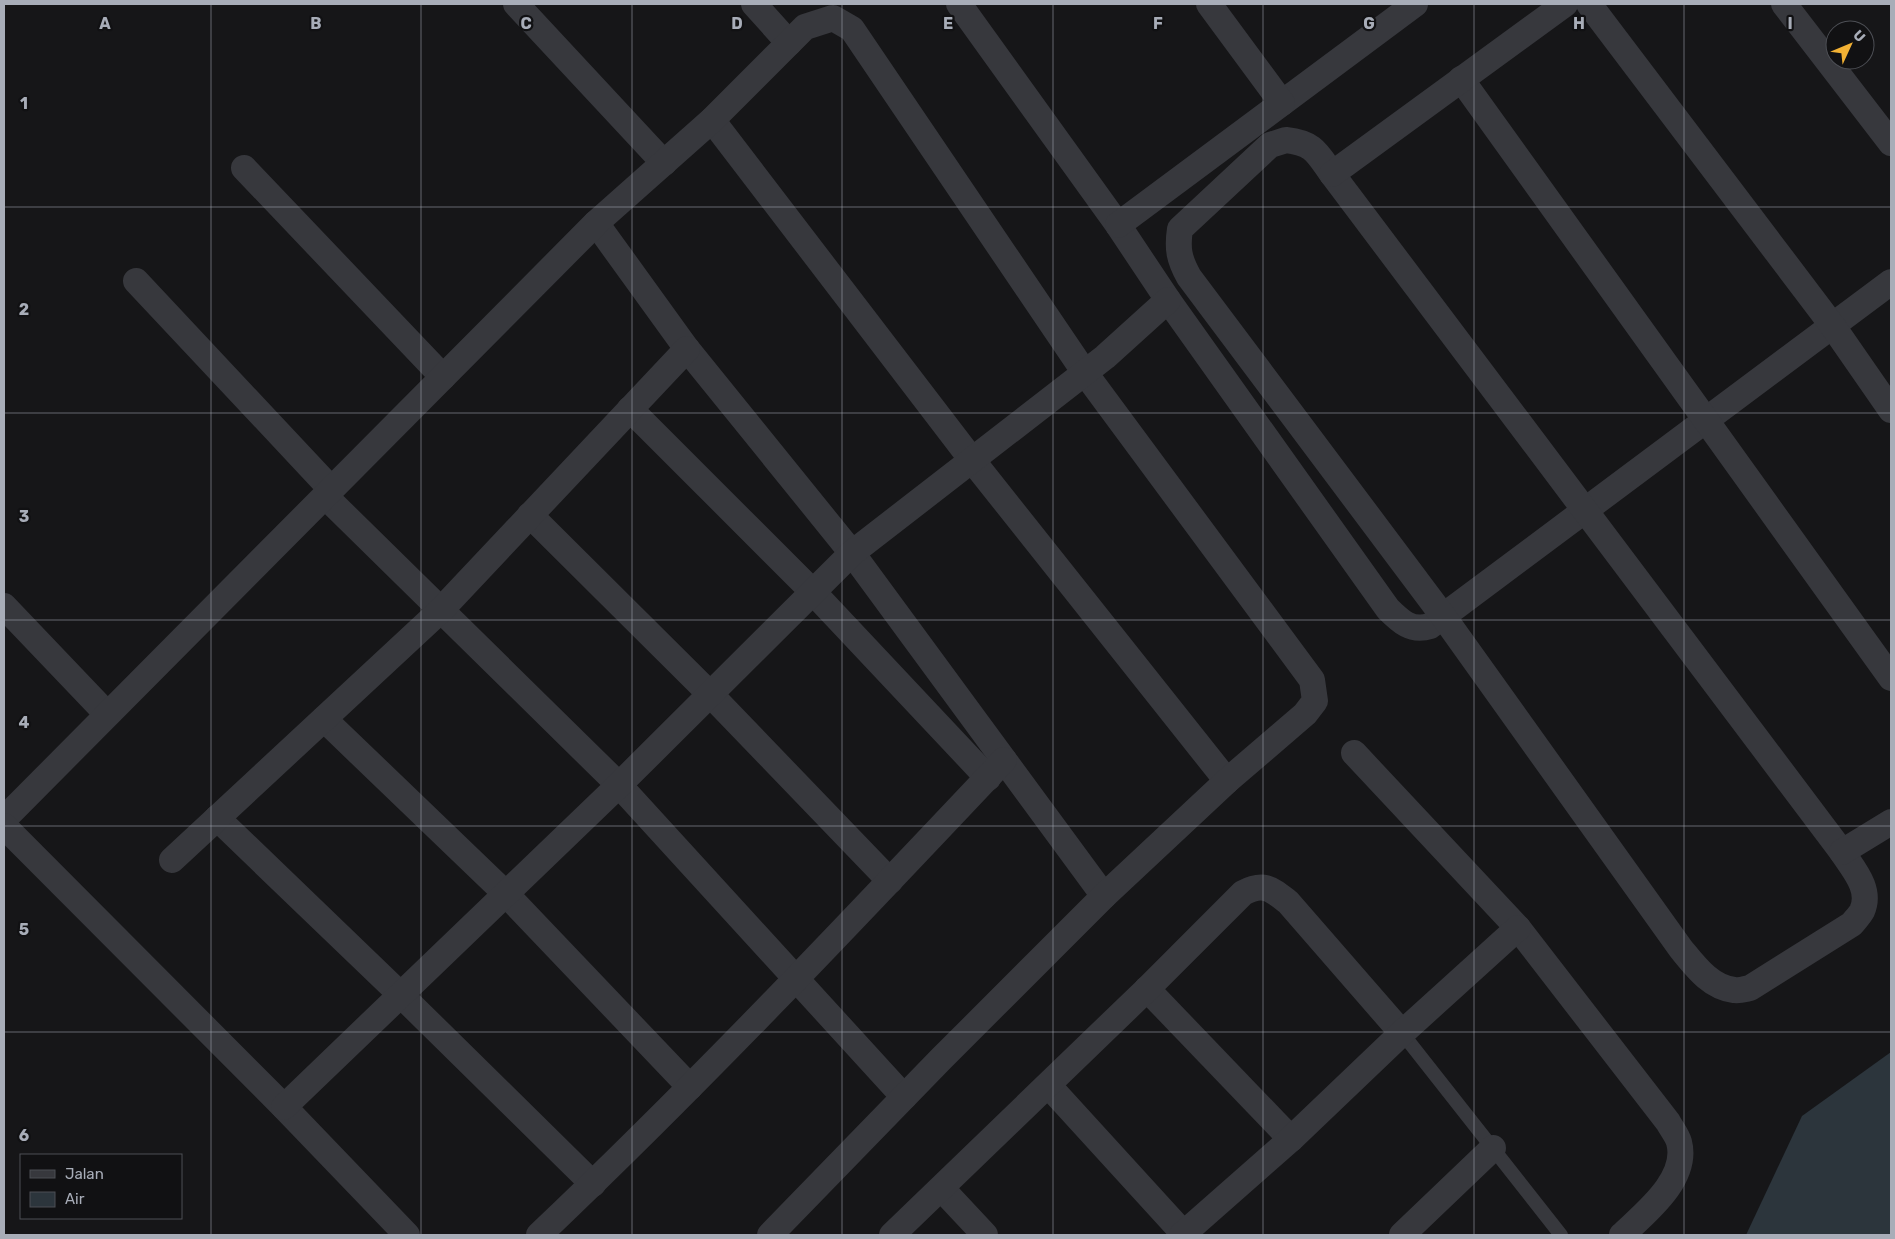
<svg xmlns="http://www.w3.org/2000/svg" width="1895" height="1239" font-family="Rubik,sans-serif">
<rect width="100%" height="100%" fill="#161618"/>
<path fill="#2c353c" d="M1891,1052V1235H1746L1802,1116Z"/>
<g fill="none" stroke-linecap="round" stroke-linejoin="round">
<path stroke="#37383d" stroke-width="14" d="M1402,1033L1561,1235"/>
<g stroke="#37383d" stroke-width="26">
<path d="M516,4L664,163"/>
<path d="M754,4L789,43"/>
<path d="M959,4L1118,225L1168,300L1388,609C1400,621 1411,632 1430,626L1891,282"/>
<path d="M1589,4L1832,325L1891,410"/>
<path d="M1784,4L1891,143"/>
<path d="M1461,79L1891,678"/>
<path d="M1282,103L1415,4"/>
<path d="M712,120L972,460L1227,781"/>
<path d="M1286,140C1314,143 1317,153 1332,174L1842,852C1853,869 1872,889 1862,911C1860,915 1855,920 1852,924L1750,988C1745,989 1739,991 1734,990C1710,987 1695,966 1681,949L1443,616L1189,277C1179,259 1177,249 1180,229L1270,145Z"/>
<path d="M244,168L443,377"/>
<path d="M1332,174L1565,4"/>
<path d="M596,223L687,349L852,553L1104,896"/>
<path d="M1118,225L1282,103L1209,4"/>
<path d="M136,281L331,489"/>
<path d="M630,409L813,592L988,778"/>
<path d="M325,496L619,785L904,1097"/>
<path d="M530,515L710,694L890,881"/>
<path d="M4,606L107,714"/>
<path d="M324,719L506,894L690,1087"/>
<path d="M1354,753L1518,928L1668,1122C1671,1128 1677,1135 1679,1142C1689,1179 1645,1213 1622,1235"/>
<path d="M217,818L401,995L593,1184"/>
<path d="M4,819L596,223L712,120L805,27L833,18L852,29L1085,373L1312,680L1315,701L1305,714L1227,781L1104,896L941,1059L770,1235"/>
<path d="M4,826L284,1107L407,1235"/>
<path d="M1842,852L1891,822"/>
<path d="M172,860L441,610L687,349"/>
<path d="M1147,989L1291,1139"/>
<path d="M1048,1085L1184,1234"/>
<path d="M284,1107L619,785L852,553L1105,357L1168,300"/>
<path d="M942,1189L985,1235"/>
<path d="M539,1235C700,1082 852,921 1004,760"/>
<path d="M892,1235L1147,989L1243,893C1264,882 1271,889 1288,902L1402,1033"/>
<path d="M1182,1235L1291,1139L1402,1033L1518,928"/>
<path d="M1402,1235L1493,1148"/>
</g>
</g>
<path fill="none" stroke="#a8adb8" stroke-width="1" stroke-opacity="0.55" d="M211,4V1235M421,4V1235M632,4V1235M842,4V1235M1053,4V1235M1263,4V1235M1474,4V1235M1684,4V1235M4,207H1891M4,413H1891M4,620H1891M4,826H1891M4,1032H1891"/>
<g font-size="16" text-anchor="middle" font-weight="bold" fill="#a8adb8" stroke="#111113" stroke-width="4.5" stroke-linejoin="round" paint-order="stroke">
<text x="105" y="29">A</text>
<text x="316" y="29">B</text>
<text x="526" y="29">C</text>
<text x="737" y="29">D</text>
<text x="948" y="29">E</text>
<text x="1158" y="29">F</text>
<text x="1369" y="29">G</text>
<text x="1579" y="29">H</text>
<text x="1790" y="29">I</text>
<text x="24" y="109">1</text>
<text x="24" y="315">2</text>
<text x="24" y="522">3</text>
<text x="24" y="728">4</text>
<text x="24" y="935">5</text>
<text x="24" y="1141">6</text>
</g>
<rect width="1895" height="1239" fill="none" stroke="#a8adb8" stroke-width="10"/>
<rect x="20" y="1154" width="162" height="65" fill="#111113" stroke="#4d4f55"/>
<rect x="30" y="1170" width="25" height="8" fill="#37383d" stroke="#4d4f55"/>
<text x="65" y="1179" font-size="15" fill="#a8adb8">Jalan</text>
<rect x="30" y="1192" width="25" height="15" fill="#2c353c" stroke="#4d4f55"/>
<text x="65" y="1204" font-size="15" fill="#a8adb8">Air</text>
<g transform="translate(1850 45) rotate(46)"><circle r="24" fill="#111113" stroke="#4d4f55"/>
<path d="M0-4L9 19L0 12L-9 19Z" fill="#f2b134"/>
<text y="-8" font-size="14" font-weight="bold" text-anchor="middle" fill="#a8adb8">U</text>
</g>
</svg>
